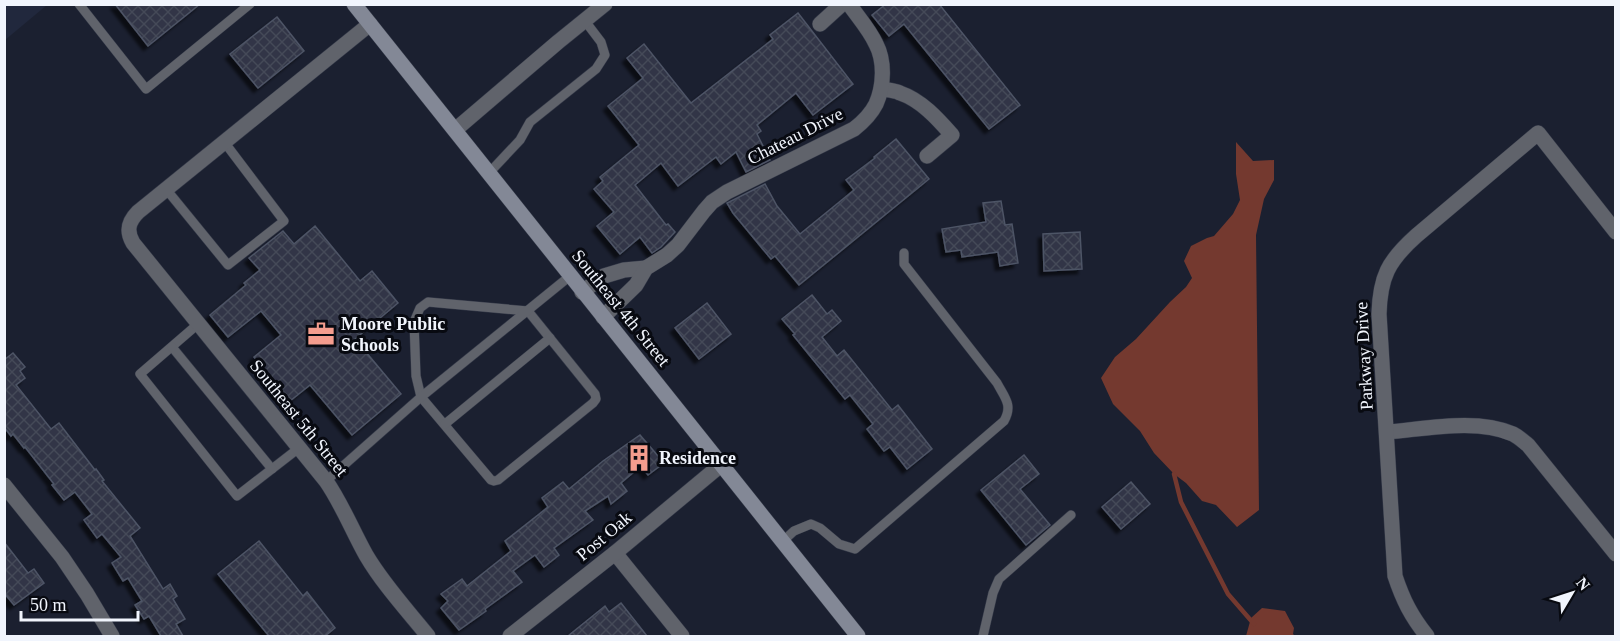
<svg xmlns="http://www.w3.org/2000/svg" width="1620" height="641" font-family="'Times New Roman',serif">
<defs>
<pattern id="building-cross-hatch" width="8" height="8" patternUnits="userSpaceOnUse" patternTransform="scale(1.5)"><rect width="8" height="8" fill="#303646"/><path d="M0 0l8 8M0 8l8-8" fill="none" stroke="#444a58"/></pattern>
<filter id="shadow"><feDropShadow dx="-4.5" dy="4.5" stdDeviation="1.5" flood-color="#0009"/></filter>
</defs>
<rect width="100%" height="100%" fill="#1b2030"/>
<path fill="#21283d" d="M5,4H47V5L5,40Z"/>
<g fill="#74392f">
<path d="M1236,142L1253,161L1274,160V180L1264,199L1256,235L1259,510L1237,527L1216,505L1202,501L1186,483L1174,474L1154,453L1140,431L1113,404L1101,378L1115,357L1136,339L1170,302L1186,287L1192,278L1184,261L1191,246L1207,238L1214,236L1233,214L1240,200L1236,174Z"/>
<path d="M1262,608L1285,611L1294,628L1293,634L1295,636H1246L1251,618Z"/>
</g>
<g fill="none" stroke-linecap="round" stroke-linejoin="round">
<path stroke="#74392f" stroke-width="4.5" d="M1174,474L1181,502L1228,594L1254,624"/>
</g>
<g fill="url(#building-cross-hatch)" stroke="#4e5466" stroke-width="1.5" filter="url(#shadow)">
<path d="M115,4H200L148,46Z"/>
<path d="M886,4H939L1020,105L989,129L904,24L889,36L872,15Z"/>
<path d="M798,13L853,84L813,115L796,93L757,125L761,131L757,134L770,160L746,172L736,152L721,164L716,157L678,186L661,163L635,185L666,225L668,224L675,232L661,247L652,253L640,237L620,254L597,226L614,212L594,189L603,181L600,177L639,145L608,106L643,78L627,58L644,44L691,103L773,39L770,35Z"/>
<path d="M277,17L304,51L258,88L230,54Z"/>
<path d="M896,139L929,179L799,285L775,256L771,259L733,213L727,203L765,184L777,206L800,234L854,190L846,180L875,158L874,157Z"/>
<path d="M1001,201L1005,225L1012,224L1018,263L1000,266L998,252L962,257L961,250L946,252L942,229L986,222L983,203Z"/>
<path d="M315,226L360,281L372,271L398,303L355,339L401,394L352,435L310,385L290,401L254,357L281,335L261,311L228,337L210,315L246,285L244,283L260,270L249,258L283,231L294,244Z"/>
<path d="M1080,232L1082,269L1044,271L1043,234Z"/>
<path d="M812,295L827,314L832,310L841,321L822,337L837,356L844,350L892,410L898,405L932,449L907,469L890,447L884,451L867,429L873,424L850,395L845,399L793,335L795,334L782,319Z"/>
<path d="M707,303L731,334L699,359L675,328Z"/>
<path d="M13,353L25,367L20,371L25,378L16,385L51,429L59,423L95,470L96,469L104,480L102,481L140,528L130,536L163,589L170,584L177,596L173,599L185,619L176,624L183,636H161L149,616L144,619L135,605L142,601L128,578L123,581L112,563L121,557L102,534L97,538L84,520L92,514L75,492L64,500L52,485L54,484L25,447L24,448L13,434L11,436L4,427V360Z"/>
<path d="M640,435L664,463L648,475L641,466L621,483L627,491L611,504L608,496L585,511L593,520L554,548L559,555L544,567L535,555L513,571L522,582L485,609L486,611L459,630L441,608L448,601L441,594L462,579L467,586L511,551L505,541L548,507L542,498L563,482L569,489L603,461Z"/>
<path d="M1024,455L1039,474L1020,489L1050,525L1026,545L981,490Z"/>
<path d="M1131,482L1150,504L1121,529L1102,507Z"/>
<path d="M259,541L303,596L307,592L335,628L325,636H269L218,574Z"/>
<path d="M4,542L28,573L34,569L44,583L14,605L4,593Z"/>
<path d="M621,603L647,636H568L605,606L609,612Z"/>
</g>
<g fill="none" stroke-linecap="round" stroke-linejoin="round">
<defs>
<g id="lane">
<path d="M79,4L146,89L250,4"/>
<path d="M489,173L520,140L530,122L596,69L605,55L601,42L585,21"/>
<path d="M166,189L228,265L284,221L225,143"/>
<path d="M428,302L528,311L595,394L596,399L593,403L498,480L494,481L491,480L421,397L416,376L414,322L420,308Z"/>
<path d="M198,324L140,374L237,496L299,448"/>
<path d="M172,347L272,469"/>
<path d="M445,424L550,338"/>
<path d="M326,481L421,397L570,276"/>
<path d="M783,541L794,531L811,524L820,528L839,544L855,549L1004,421C1013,405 1005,398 997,383L904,264V253"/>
<path d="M983,636L993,593L999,579L1071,515"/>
</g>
<g id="street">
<path d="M370,24L138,212C128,222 126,231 133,243L326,481C342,504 352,530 366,555C383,584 407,610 428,636"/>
<path d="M820,24L842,4"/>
<path d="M881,89C887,90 894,90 900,93C921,100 938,119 952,135L927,156"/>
<path d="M455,130L558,42L605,4"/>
<path d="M582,292L604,276L624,270L646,268"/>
<path d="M603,317L636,285L646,268L667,255L678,245L704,211L712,202L727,192L854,129C863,122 871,114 876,104C884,86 885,61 876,44C869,29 858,17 849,4"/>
<path d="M1387,432C1426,429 1476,418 1513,434C1519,437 1523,441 1528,445L1616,554"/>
<path d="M4,485L62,557L87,594L112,636"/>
<path d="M615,553L682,636"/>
<path d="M510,636L615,553L722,464"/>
<path d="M1427,636C1411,616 1403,600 1395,576L1379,314C1380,277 1388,261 1416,236L1538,133L1616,232"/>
</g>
<path id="secondary" d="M354,4C521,216 691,425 858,636"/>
</defs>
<use href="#lane" stroke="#353a49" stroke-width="10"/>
<use href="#street" stroke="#353a49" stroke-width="16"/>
<use href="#secondary" stroke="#353a49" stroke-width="16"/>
<use href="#lane" stroke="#60636b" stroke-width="9"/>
<use href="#street" stroke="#60636b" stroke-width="15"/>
<use href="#secondary" stroke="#838896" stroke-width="15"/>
</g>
<defs>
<symbol id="office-bare" viewBox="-9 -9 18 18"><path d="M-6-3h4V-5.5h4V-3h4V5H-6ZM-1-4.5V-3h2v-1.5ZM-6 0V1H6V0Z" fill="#f59d8e" stroke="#080a11" stroke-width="2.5" paint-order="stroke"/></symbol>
<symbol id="building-bare" viewBox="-9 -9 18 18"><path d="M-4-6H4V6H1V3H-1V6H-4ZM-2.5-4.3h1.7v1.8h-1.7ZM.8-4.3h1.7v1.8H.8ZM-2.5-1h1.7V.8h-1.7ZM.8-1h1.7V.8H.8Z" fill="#f59d8e" stroke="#080a11" stroke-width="2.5" paint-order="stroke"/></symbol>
</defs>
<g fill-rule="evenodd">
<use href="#office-bare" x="302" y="315" width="38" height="38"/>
<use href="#building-bare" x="620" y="439" width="38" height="38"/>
</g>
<g text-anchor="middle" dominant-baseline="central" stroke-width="6" stroke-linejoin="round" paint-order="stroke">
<g font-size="18" fill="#f1f5fd" stroke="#080a11">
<text transform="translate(795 136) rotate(-27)">Chateau Drive</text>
<text transform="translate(621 308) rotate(51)">Southeast 4th Street</text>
<text transform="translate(1364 356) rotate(-93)">Parkway Drive</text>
<text transform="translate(299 418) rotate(51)">Southeast 5th Street</text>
<text transform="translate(604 536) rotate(-40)">Post Oak</text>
</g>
<g font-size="18" font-weight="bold" fill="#f1f5fd" stroke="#080a11" text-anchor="start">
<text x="341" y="324">Moore Public<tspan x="341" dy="21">Schools</tspan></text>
<text x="659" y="458">Residence</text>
</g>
</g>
<rect width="1620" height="641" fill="none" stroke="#f1f5fd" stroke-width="12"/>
<g transform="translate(1572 593) rotate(51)" stroke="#080a11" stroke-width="4.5" paint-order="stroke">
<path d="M0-4.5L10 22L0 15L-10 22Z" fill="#f1f5fd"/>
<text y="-9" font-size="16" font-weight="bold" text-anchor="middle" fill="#f1f5fd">N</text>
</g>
<path d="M21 611v9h117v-9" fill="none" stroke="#f1f5fd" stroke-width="3"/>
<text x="30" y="611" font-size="18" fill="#f1f5fd" stroke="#080a11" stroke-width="4.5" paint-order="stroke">50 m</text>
</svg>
